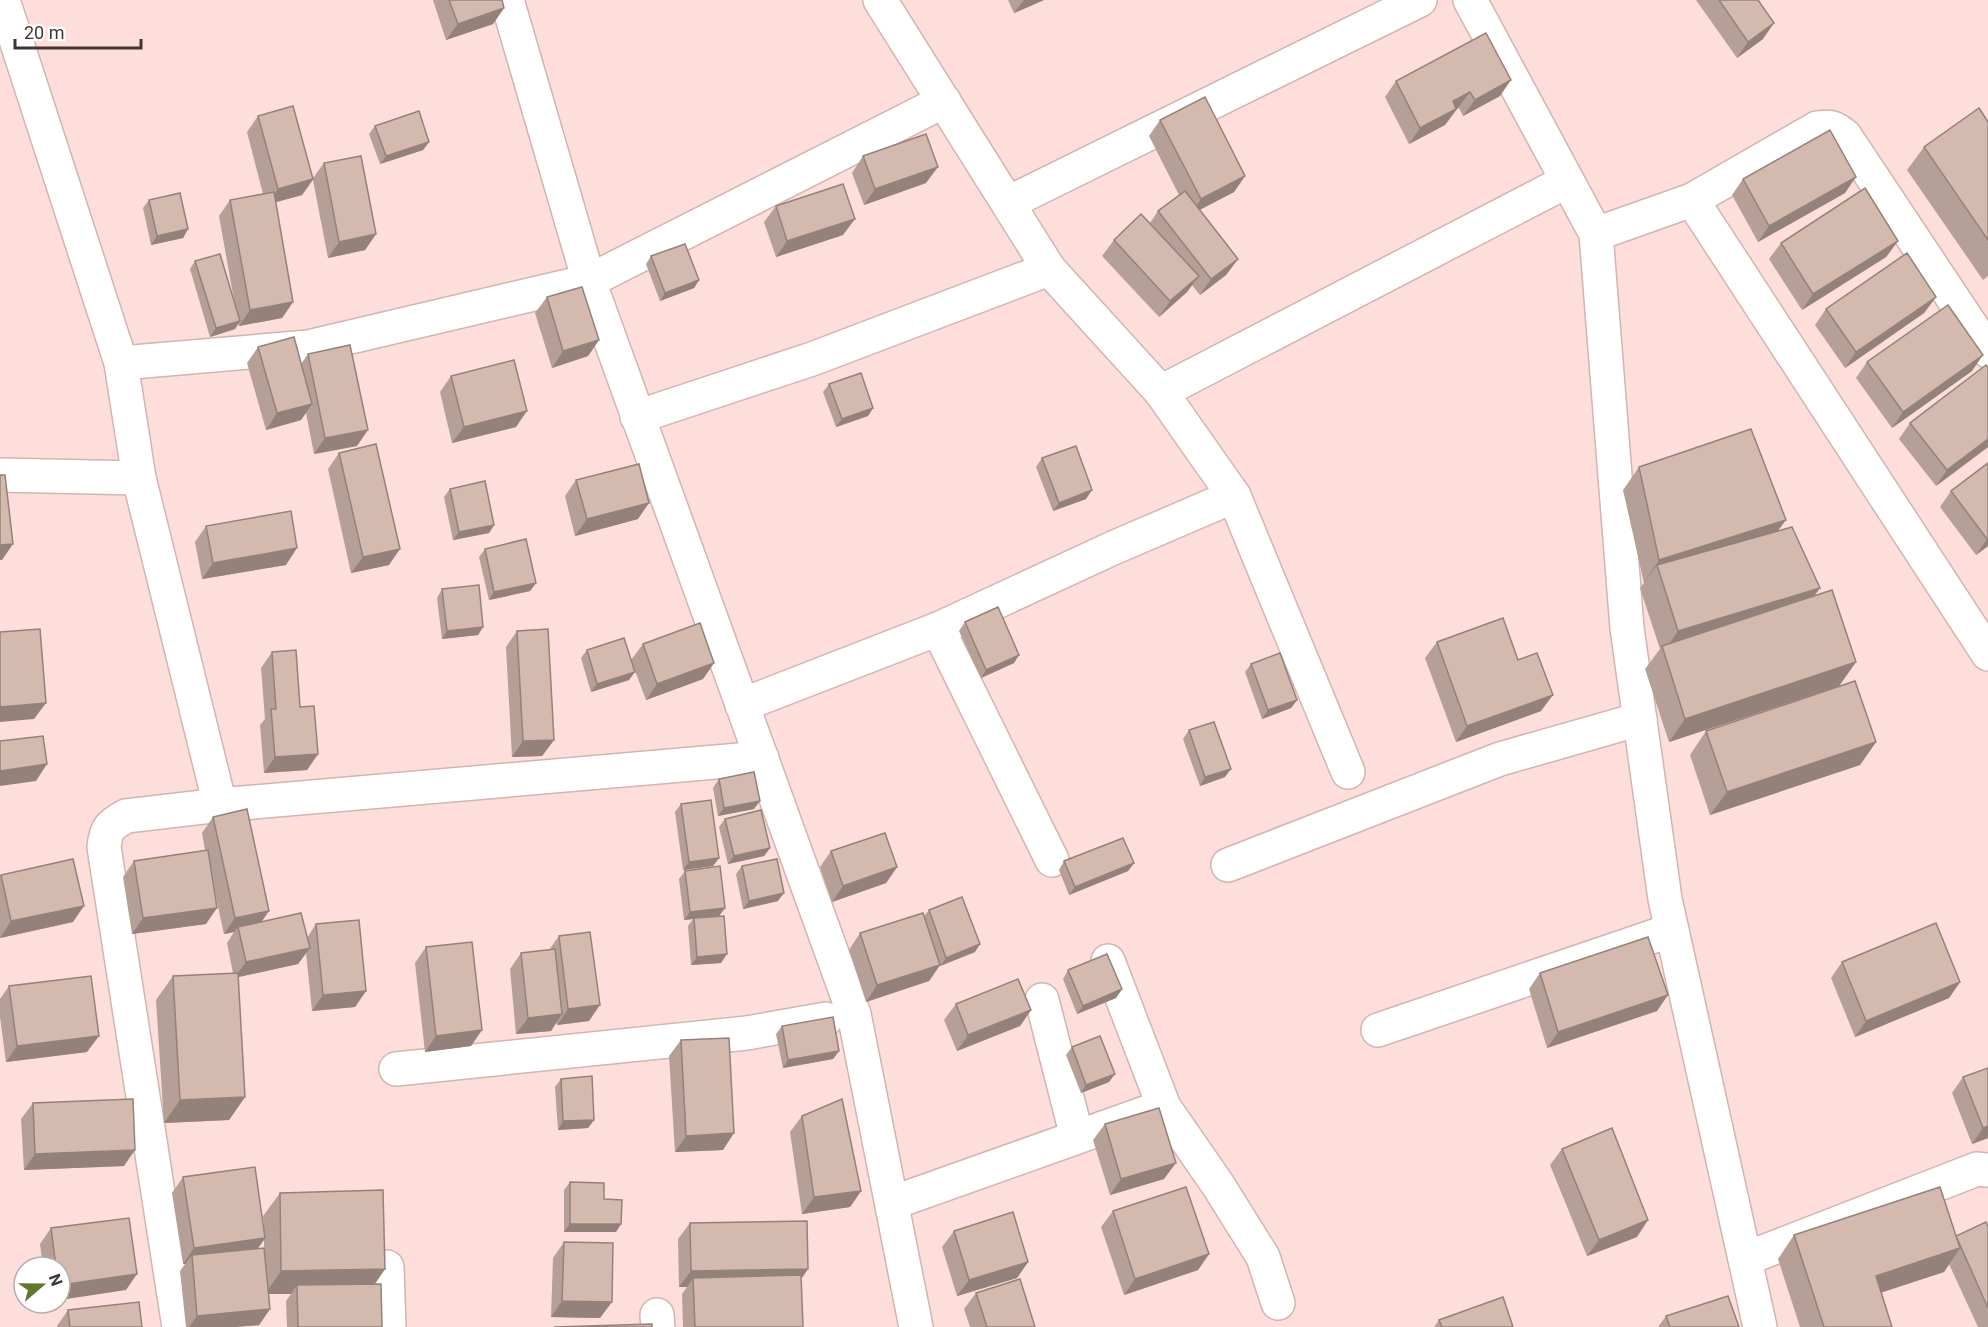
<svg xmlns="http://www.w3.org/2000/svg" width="1988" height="1327" font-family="Roboto,sans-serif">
<rect width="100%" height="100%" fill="#fddedb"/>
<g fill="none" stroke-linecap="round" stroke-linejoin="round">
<defs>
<g id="minor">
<path d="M3,0L121,363L139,478L220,805L126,816C110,825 106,828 104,847L179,1327"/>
<path d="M507,0L589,281L854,1014L916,1327"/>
<path d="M880,0L1049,269L1161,392L1234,496L1348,772"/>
<path d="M1470,0L1596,234L1627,628L1665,899L1760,1327"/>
<path d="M1692,200L1988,654"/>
<path d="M1008,203L1420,0"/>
<path d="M1596,234L1692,200L1817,128C1830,126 1835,127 1845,136L1988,351"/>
<path d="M121,363L308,347L589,281L944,101"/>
<path d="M1161,392L1567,181"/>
<path d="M637,417L812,359L1049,269"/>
<path d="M0,475L139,478"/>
<path d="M938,629L1052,860"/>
<path d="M742,705L938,629L1113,548L1234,496"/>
<path d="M220,805L762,758"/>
<path d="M1228,865L1500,759L1640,719"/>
<path d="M1108,961L1164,1107L1218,1185L1263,1257L1278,1303"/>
<path d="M1042,1000L1077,1137"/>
<path d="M1378,1030L1672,930"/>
<path d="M396,1069L747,1033L826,1019"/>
<path d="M892,1203L1145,1113"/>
<path d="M1745,1259L1977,1169L1988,1170"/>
<path d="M387,1267L389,1327"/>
<path d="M657,1315L658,1327"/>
</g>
</defs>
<use href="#minor" stroke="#d2b4b1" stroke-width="36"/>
<use href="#minor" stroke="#fff" stroke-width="33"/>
</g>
<g fill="#b69f96" fill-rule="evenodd">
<path d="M433,0H502L504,8L493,24L446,40Z"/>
<path d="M1008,0H1044L1014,13Z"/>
<path d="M1696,0H1758L1763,39L1737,58Z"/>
<path d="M1396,81L1500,96L1463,116L1459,108L1456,109L1445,125L1409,144L1385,97Z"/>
<path d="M258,116L313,178L324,163L376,234L365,250L328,258L313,180L302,195L275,202L293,302L282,318L239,326L238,324L235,329L210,337L190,269L195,261L234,300L219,216L230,200L263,194L247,132Z"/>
<path d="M1160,120L1245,176L1234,192L1199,210L1238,259L1226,275L1200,295L1192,285L1187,292L1159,317L1102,256L1114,240L1150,223L1158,211L1179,195L1149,136Z"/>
<path d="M1988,122V276L1983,280L1907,170L1924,147Z"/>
<path d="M375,126L429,142L423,150L380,164L369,134Z"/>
<path d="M863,156L926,183L864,205L852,173Z"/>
<path d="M1743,179L1845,193L1758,242L1732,195Z"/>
<path d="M149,200L188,229L183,238L151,245L143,208Z"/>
<path d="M776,206L843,235L776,257L764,222Z"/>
<path d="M1898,241L1886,257L1802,310L1769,259L1781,243Z"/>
<path d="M651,256L699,280L694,288L660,301L646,264Z"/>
<path d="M547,297L599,340L588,356L552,368L535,313Z"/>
<path d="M1936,297L1924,313L1845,368L1815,325L1826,309Z"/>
<path d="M258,347L301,364L308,354L357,446L314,454L306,413L301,420L266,430L247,363Z"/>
<path d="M1867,362L1972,371L1892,428L1856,378Z"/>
<path d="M451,376L516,427L452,443L440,392Z"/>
<path d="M829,384L873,408L868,416L836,427L823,392Z"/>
<path d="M1910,423L1988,447L1936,486L1899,439Z"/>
<path d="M339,453L389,565L351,573L328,469Z"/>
<path d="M1042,458L1086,499L1053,511L1036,467Z"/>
<path d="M1988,463V546L1976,555L1940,507L1951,491Z"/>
<path d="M1639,467L1778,530L1820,588L1814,596L1856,662L1839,686L1669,742L1645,669L1660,649L1640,588L1644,583L1623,490Z"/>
<path d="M576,480L638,519L575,536L565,496Z"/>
<path d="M450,489L494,525L489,533L453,540L444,497Z"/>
<path d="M206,526L286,565L202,579L195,542Z"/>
<path d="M485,549L536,583L530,591L489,600L479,557Z"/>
<path d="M442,589L483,627L478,635L442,639L437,598Z"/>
<path d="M965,622L1019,655L1014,663L981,678L959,631Z"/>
<path d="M517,631L554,740L542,756L512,757L506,647Z"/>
<path d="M1437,642L1518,660L1541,711L1456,742L1425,658Z"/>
<path d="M643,644L714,663L703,679L646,700L631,660Z"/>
<path d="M587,650L629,680L591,692L581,658Z"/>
<path d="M272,652L300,707L318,754L307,770L264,773L260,725L265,719L261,668Z"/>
<path d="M1251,664L1297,700L1291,708L1262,719L1245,672Z"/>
<path d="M1189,730L1225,777L1200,786L1183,739Z"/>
<path d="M1706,731L1876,742L1860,765L1710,815L1690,755Z"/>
<path d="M719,779L754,809L718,816L713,788Z"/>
<path d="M681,804L719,858L713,866L683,870L675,812Z"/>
<path d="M213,817L262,922L307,938L316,924L366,991L355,1007L312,1011L306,953L298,964L238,977L245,1097L229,1120L164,1123L156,1000L173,976L233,973L227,943L234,932L224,934L215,893L206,924L132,934L123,877L134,861L205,850L202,833Z"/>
<path d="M725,819L770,848L764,856L728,864L719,827Z"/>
<path d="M831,851L897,867L886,883L832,902L820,867Z"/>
<path d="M1064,861L1134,863L1128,871L1069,895L1059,870Z"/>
<path d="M742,866L778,901L743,909L736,874Z"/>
<path d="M685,871L725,908L719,916L721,963L691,965L688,926L693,919L684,920L679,879Z"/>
<path d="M1,875L73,922L0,938V876Z"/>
<path d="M929,910L975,952L940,966V965L929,981L866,1002L849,950L860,933L924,916Z"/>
<path d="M559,936L589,1021L557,1025L556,1022L551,1031L516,1034L510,969L521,953L549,950Z"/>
<path d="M426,947L482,1030L471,1046L425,1052L415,963Z"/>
<path d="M1842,962L1960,982L1949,998L1855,1037L1831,978Z"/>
<path d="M1068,970L1122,989L1116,998L1077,1014L1063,979Z"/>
<path d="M1540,973L1657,1011L1547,1048L1529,989Z"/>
<path d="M9,986L87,1052L6,1062L0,1017V999Z"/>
<path d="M956,1004L1031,1010L1020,1026L957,1051L944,1020Z"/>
<path d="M782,1026L839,1051L833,1059L783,1068L776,1034Z"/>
<path d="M681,1040L723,1150L675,1152L669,1056Z"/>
<path d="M1072,1047L1109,1082L1081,1093L1066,1055Z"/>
<path d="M1963,1077L1988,1138L1972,1144L1952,1093Z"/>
<path d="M561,1079L594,1120L588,1128L558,1130L555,1087Z"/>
<path d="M33,1103L124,1166L24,1170L21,1119Z"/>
<path d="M802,1116L861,1191L850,1207L802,1214L790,1132Z"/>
<path d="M1105,1124L1164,1179L1110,1195L1093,1140Z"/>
<path d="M1562,1149L1637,1237L1587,1256L1550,1165Z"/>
<path d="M183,1177L264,1226L263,1216L280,1193L385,1269L375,1284L382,1327H287L286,1301L291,1294H269L270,1309L259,1325L235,1327H186L180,1271L185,1264H183L172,1193ZM264,1240V1251L258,1248Z"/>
<path d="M570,1182L604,1199L621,1224L616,1232H564V1190Z"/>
<path d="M1113,1211L1209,1254L1198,1270L1124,1295L1101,1227Z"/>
<path d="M690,1223L808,1269L801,1279L803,1327H683L682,1294L687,1287H679L678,1239Z"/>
<path d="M1988,1227V1327H1978L1949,1264L1944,1272L1881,1292L1892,1327H1800L1778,1259L1794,1235L1956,1236Z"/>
<path d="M51,1228L126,1290L60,1267H43L40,1244Z"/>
<path d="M954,1231L1028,1262L1017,1278L957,1296L942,1247Z"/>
<path d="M564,1242L600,1318L551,1317L553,1258Z"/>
<path d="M976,1293L1035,1327H970L964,1309Z"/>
<path d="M68,1310L142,1327H57V1326Z"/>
<path d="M1666,1316L1739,1327H1658Z"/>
<path d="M1439,1320L1513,1327H1434Z"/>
</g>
<g fill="#94827a">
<path d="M1024,0H1044L1014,13Z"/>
<path d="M504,8L493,24L446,40L458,24Z"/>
<path d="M1774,23L1763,39L1737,58L1748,42Z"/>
<path d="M1511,80L1500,96L1463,116L1475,100Z"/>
<path d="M1470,92L1445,125L1409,144L1420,128L1453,101Z"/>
<path d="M429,142L423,150L380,164L386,156Z"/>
<path d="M938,167L926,183L864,205L875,189Z"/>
<path d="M1245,176L1234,192L1190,215L1201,199Z"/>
<path d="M1856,177L1845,193L1758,242L1769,226Z"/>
<path d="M313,179L302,195L266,205L278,189Z"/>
<path d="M855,219L843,235L776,257L787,241Z"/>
<path d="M188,229L183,238L151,245L157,236Z"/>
<path d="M376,234L365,250L328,258L339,242Z"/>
<path d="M1898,241L1886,257L1802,310L1813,294Z"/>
<path d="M1238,259L1226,275L1200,295L1211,279Z"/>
<path d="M1199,276L1187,292L1159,317L1170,301Z"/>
<path d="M699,280L694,288L660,301L665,293Z"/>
<path d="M1936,297L1924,313L1845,368L1856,352Z"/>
<path d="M293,302L282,318L239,326L250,310Z"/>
<path d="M240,321L235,329L210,337L216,328Z"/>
<path d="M599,340L588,356L552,368L563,351Z"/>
<path d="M1983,355L1972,371L1892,428L1903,412Z"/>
<path d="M312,404L301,420L266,430L277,413Z"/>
<path d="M873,408L868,416L836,427L842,419Z"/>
<path d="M527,411L516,427L452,443L464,427Z"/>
<path d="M368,430L357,446L314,454L325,438Z"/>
<path d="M1988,439V447L1936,486L1947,470Z"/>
<path d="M1092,490L1086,499L1053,511L1059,503Z"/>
<path d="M649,503L638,519L575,536L587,519Z"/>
<path d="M1786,520L1769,543L1657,565L1643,584L1659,560Z"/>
<path d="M494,525L489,533L453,540L459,532Z"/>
<path d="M1987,539H1988V546L1976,555Z"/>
<path d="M13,544L2,560H0V545Z"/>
<path d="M297,548L286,565L202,579L213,563Z"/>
<path d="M400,549L389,565L351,573L363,557Z"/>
<path d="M536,583L530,591L489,600L494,592Z"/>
<path d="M1820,588L1803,611L1664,652L1678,631Z"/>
<path d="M483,627L478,635L442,639L447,631Z"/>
<path d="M1019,655L1014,663L981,678L986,670Z"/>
<path d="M1856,662L1839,686L1669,742L1685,719Z"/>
<path d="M714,663L703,679L646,700L657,684Z"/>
<path d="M635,672L629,680L591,692L597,684Z"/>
<path d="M1553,695L1541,711L1456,742L1467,726Z"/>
<path d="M1297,700L1291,708L1262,719L1268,710Z"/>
<path d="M46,703L34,719L0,722V707Z"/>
<path d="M554,740L542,756L512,757L523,741Z"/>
<path d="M1876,742L1860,765L1710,815L1727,792Z"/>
<path d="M318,754L307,770L264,773L275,757Z"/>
<path d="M47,764L36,781L0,786V771Z"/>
<path d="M1231,769L1225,777L1200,786L1205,777Z"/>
<path d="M760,801L754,809L718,816L724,808Z"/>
<path d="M770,848L764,856L728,864L734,856Z"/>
<path d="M719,858L713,866L683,870L689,862Z"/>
<path d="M1134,863L1128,871L1069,895L1075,887Z"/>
<path d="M897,867L886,883L832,902L843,886Z"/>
<path d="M784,893L778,901L743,909L749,901Z"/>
<path d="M84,906L73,922L0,938L11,921Z"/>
<path d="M217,908L206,924L132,934L143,918Z"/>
<path d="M725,908L719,916L684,920L690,912Z"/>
<path d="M269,911L258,927H238L234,932L224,934L235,918Z"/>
<path d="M980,944L975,952L940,966L946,958Z"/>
<path d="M310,948L298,964L234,978L246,962Z"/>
<path d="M727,954L721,963L691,965L697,957Z"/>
<path d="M940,965L929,981L866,1002L877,985Z"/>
<path d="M1960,982L1949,998L1855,1037L1866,1021Z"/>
<path d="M1122,989L1116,998L1077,1014L1083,1006Z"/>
<path d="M366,991L355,1007L312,1011L323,995Z"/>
<path d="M1668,995L1657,1011L1547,1048L1558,1032Z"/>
<path d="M600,1005L589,1021L557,1025L568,1009Z"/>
<path d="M1031,1010L1020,1026L957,1051L968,1035Z"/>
<path d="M562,1014L551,1031L516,1034L528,1018Z"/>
<path d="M482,1030L471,1046L425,1052L436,1036Z"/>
<path d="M99,1036L87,1052L6,1062L17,1046Z"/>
<path d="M839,1051L833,1059L783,1068L788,1060Z"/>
<path d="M1115,1074L1109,1082L1081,1093L1086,1085Z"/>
<path d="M245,1097L229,1120L164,1123L180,1100Z"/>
<path d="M594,1120L588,1128L558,1130L563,1121Z"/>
<path d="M1988,1126V1138L1972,1144L1983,1128Z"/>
<path d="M734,1133L723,1150L675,1152L686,1136Z"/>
<path d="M135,1150L124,1166L24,1170L35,1154Z"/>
<path d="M1176,1163L1164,1179L1110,1195L1121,1179Z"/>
<path d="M861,1191L850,1207L802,1214L814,1197Z"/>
<path d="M1648,1220L1637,1237L1587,1256L1599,1240Z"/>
<path d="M570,1224H621L616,1232H564Z"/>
<path d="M265,1238L254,1254L192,1255L185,1264H183L194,1248Z"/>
<path d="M1960,1248L1944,1272L1859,1300L1876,1276Z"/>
<path d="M1209,1254L1198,1270L1124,1295L1135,1279Z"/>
<path d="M1028,1262L1017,1278L957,1296L969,1280Z"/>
<path d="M385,1269L369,1292L297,1285L291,1294H265L281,1271Z"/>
<path d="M808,1269L797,1285L693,1278L687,1287H679L691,1271Z"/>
<path d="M137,1274L126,1290L60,1300V1285Z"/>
<path d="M562,1301L612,1302L600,1318L551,1317Z"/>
<path d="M270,1309L259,1325L235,1327H189L197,1316Z"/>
</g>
<g fill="#d4b9ae" stroke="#94827a" stroke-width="1.5">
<path d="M449,0H502L504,8L458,24Z"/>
<path d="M1719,0H1758L1774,23L1748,42Z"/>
<path d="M1486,33L1511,80L1475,100L1470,92L1453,101L1456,109L1420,128L1396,81Z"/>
<path d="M1205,97L1245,176L1201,199L1160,120Z"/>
<path d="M293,106L313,179L278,189L258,116Z"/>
<path d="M1979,108L1988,122V240L1924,147Z"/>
<path d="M419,111L429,142L386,156L375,126Z"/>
<path d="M1830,130L1856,177L1769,226L1743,179Z"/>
<path d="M926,134L938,167L875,189L863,156Z"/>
<path d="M361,156L376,234L339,242L324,163Z"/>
<path d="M843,184L855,219L787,241L776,206Z"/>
<path d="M1865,188L1898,241L1813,294L1781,243Z"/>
<path d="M1185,191L1238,259L1211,279L1158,211Z"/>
<path d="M274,192L293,302L250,310L230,200Z"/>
<path d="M180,193L188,229L157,236L149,200Z"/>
<path d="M1141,214L1199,276L1170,301L1114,240Z"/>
<path d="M685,244L699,280L665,293L651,256Z"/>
<path d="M1907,253L1936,297L1856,352L1826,309Z"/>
<path d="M220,254L240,321L216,328L195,261Z"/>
<path d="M582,287L599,340L563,351L547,297Z"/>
<path d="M1948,305L1983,355L1903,412L1867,362Z"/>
<path d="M294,337L312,404L277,413L258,347Z"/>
<path d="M350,345L368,430L325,438L308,354Z"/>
<path d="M514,360L527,411L464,427L451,376Z"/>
<path d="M1986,365L1988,368V439L1947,470L1910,423Z"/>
<path d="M861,373L873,408L842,419L829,384Z"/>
<path d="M1751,429L1786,520L1659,560L1639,467Z"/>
<path d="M376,444L400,549L363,557L339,453Z"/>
<path d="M1076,446L1092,490L1059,503L1042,458Z"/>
<path d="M1988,463V539H1987L1951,491Z"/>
<path d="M639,464L649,503L587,519L576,480Z"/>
<path d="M0,475H5L13,544L0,545Z"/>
<path d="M485,481L494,525L459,532L450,489Z"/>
<path d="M291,511L297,548L213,563L206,526Z"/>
<path d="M1792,527L1820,588L1678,631L1657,565Z"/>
<path d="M526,539L536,583L494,592L485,549Z"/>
<path d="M479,585L483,627L447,631L442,589Z"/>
<path d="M1832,590L1856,662L1685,719L1662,646Z"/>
<path d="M998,607L1019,655L986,670L965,622Z"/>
<path d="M1503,618L1518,660L1537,653L1553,695L1467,726L1437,642Z"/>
<path d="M700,623L714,663L657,684L643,644Z"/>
<path d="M40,629L46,703L0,707V632Z"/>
<path d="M548,629L554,740L523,741L517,631Z"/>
<path d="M624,638L635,672L597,684L587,650Z"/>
<path d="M296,650L300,707L314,706L318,754L275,757L271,709H276L272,652Z"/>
<path d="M1280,653L1297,700L1268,710L1251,664Z"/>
<path d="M1855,681L1876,742L1727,792L1706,731Z"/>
<path d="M1214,722L1231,769L1205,777L1189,730Z"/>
<path d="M43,736L47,764L0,771V741Z"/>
<path d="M754,772L760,801L724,808L719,779Z"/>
<path d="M711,800L719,858L689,862L681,804Z"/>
<path d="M247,809L269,911L235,918L213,817Z"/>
<path d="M761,810L770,848L734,856L725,819Z"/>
<path d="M885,833L897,867L843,886L831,851Z"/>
<path d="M1123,838L1134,863L1075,887L1064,861Z"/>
<path d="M208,850L217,908L143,918L134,861Z"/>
<path d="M73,859L84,906L11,921L1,875Z"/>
<path d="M777,859L784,893L749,901L742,866Z"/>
<path d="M720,866L725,908L690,912L685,871Z"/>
<path d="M962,897L980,944L946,958L929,910Z"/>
<path d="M301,913L310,948L246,962L238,927Z"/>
<path d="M923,913L940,965L877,985L860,933Z"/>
<path d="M724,916L727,954L697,957L694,918Z"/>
<path d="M359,920L366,991L323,995L316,924Z"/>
<path d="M1936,923L1960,982L1866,1021L1842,962Z"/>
<path d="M590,932L600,1005L568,1009L559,936Z"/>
<path d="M1648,937L1668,995L1558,1032L1540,973Z"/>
<path d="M472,942L482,1030L436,1036L426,947Z"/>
<path d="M555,949L562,1014L528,1018L521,953Z"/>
<path d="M1107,954L1122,989L1083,1006L1068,970Z"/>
<path d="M238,973L245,1097L180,1100L173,976Z"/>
<path d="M91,976L99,1036L17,1046L9,986Z"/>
<path d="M1018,979L1031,1010L968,1035L956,1004Z"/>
<path d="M833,1017L839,1051L788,1060L782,1026Z"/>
<path d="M1100,1036L1115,1074L1086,1085L1072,1047Z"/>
<path d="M729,1038L734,1133L686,1136L681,1040Z"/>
<path d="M1988,1068V1126L1983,1128L1963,1077Z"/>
<path d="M592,1076L594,1120L563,1121L561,1079Z"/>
<path d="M133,1099L135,1150L35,1154L33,1103Z"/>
<path d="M842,1099L861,1191L814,1197L802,1116Z"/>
<path d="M1159,1108L1176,1163L1121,1179L1105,1124Z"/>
<path d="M1612,1128L1648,1220L1599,1240L1562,1149Z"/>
<path d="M255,1167L265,1238L194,1248L183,1177Z"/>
<path d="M570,1182L604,1183V1199L622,1200L621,1224H570Z"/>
<path d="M1186,1187L1209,1254L1135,1279L1113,1211Z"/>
<path d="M1940,1187L1960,1248L1876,1276L1892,1327H1824L1794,1235Z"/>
<path d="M383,1190L385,1269L281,1271L280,1193Z"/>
<path d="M1013,1212L1028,1262L969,1280L954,1231Z"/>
<path d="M129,1218L137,1274L60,1285V1267H56L51,1228Z"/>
<path d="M807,1221L808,1269L691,1271L690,1223Z"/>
<path d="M1986,1222L1988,1227V1308L1956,1236Z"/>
<path d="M564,1242L613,1243L612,1302L562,1301Z"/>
<path d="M264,1248L270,1309L197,1316L192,1255Z"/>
<path d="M801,1275L803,1327H695L693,1278Z"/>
<path d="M1020,1279L1035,1327H987L976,1293Z"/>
<path d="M381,1284L382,1327H298L297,1285Z"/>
<path d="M1728,1296L1739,1327H1670L1666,1316Z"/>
<path d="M1503,1297L1513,1327H1442L1439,1320Z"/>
<path d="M139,1302L142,1327H70L68,1310Z"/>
<path d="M652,1324V1327H554Z"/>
</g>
<g transform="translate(42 1285) rotate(70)"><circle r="28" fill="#ffffff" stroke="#b3aeae" stroke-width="1.5"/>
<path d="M0-4.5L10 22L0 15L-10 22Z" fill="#5e782c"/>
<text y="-9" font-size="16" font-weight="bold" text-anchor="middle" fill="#413534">N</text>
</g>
<path d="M15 39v9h126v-9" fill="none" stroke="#413534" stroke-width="3"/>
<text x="24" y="39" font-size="18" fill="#413534" stroke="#ffffff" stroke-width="4.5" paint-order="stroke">20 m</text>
</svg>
